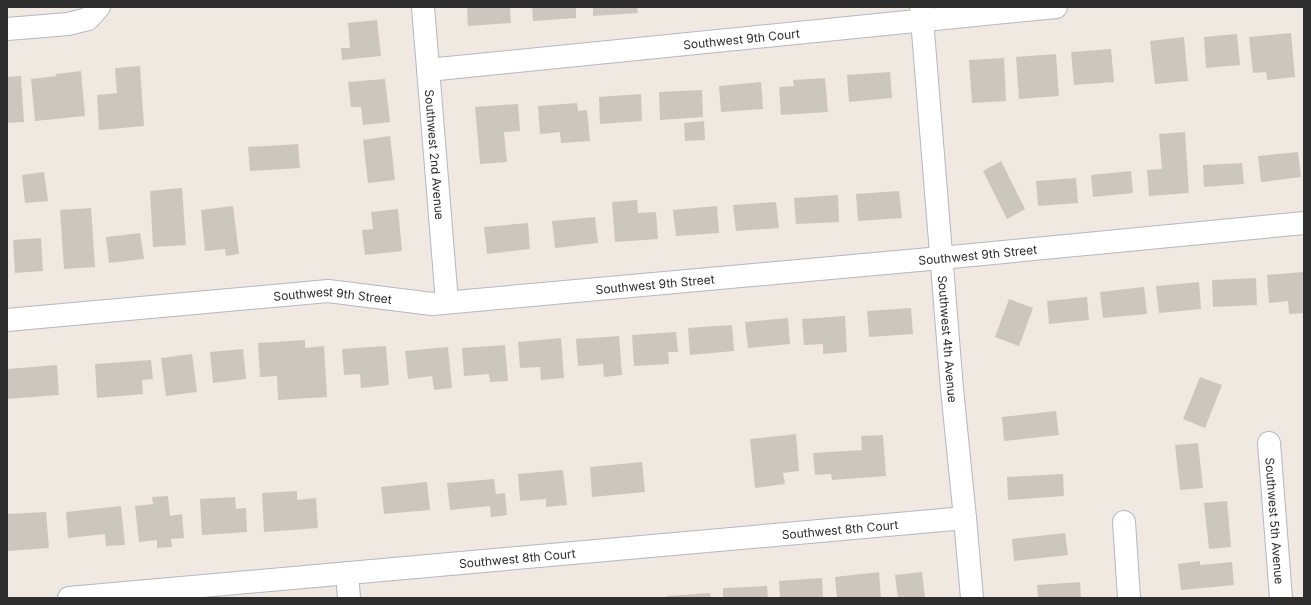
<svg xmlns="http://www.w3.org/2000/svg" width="1311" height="605" font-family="Inter,sans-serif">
<rect width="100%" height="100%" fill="#efe9e1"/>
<g fill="#cbc7bf">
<path d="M467,7H510L511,23L468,26Z"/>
<path d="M532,7H576V18L533,21Z"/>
<path d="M593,7H637L638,13L593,16Z"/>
<path d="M377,20L381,56L342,60L341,48H350L348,23Z"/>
<path d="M1291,33L1295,77L1267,80L1266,72L1253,73L1249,37Z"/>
<path d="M1237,34L1240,65L1206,68L1204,37Z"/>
<path d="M1184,37L1188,81L1155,84L1150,41Z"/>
<path d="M1111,49L1114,82L1074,85L1071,52Z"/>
<path d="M1056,54L1059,96L1019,99L1016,57Z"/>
<path d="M1004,58L1006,101L972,103L969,60Z"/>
<path d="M140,66L144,126L99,130L97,95L117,93L115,68Z"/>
<path d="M81,71L85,116L35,121L31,79L56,76V74Z"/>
<path d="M890,72L892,98L849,102L847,75Z"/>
<path d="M21,76L24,122L7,123V77Z"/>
<path d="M825,78L828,112L781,115L779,87L794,86L793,80Z"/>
<path d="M385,79L390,122L363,125L361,107H351L348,82Z"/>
<path d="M761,82L763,109L721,112L719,86Z"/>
<path d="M702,90L703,117L660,120L659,92Z"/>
<path d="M641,94L642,121L600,124L599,97Z"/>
<path d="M577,103L578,111L587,110L590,141L561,143L560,132L540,134L538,106Z"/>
<path d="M518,104L520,131L504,132L507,162L480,164L475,107Z"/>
<path d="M704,121L705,140L685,141L684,123Z"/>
<path d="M1185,132L1189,193L1149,196L1147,170L1162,169L1159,134Z"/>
<path d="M390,136L395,180L368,183L363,140Z"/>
<path d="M298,144L300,168L250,171L248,147Z"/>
<path d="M1298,152L1301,177L1261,182L1258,156Z"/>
<path d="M1001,161L1025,209L1007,219L983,171Z"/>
<path d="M1242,163L1244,184L1204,187L1203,165Z"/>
<path d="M1131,171L1133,193L1093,197L1091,175Z"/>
<path d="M44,172L48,201L25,203L22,175Z"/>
<path d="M1076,178L1078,203L1038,206L1036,181Z"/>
<path d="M182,188L186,245L153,247L150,191Z"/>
<path d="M899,191L902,218L858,221L856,194Z"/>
<path d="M838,195L839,222L796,224L794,198Z"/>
<path d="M637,200L638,213L656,212L658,239L615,242L612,202Z"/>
<path d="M776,202L779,228L736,231L733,205Z"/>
<path d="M233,206L239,254L226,256L225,249L205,251L201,210Z"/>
<path d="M717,206L719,233L676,236L673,210Z"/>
<path d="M91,208L95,267L64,269L60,210Z"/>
<path d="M398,209L402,251L365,255L362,230L373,229L371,212Z"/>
<path d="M595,217L598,243L555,248L552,221Z"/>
<path d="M528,223L530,249L487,254L484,227Z"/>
<path d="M140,233L144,259L109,263L106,237Z"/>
<path d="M41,238L43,271L15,273L13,240Z"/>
<path d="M1304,272V313L1289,314L1288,301L1269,303L1267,275Z"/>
<path d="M1256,278L1257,305L1213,307L1212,280Z"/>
<path d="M1199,282L1201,309L1159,313L1156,286Z"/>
<path d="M1144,287L1147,314L1103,318L1100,292Z"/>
<path d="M1087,297L1089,320L1049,324L1047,301Z"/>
<path d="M1009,299L1033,308L1019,346L995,337Z"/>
<path d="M911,308L913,334L869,337L867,311Z"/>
<path d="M845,316L847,352L823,354V344L804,345L802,319Z"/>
<path d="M788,318L790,344L748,348L745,322Z"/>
<path d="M732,325L734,351L690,355L688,328Z"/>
<path d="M676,332L678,352H668L669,364L634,366L632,335Z"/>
<path d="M619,336L622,375L604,377L603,364L578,366L576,339Z"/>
<path d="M561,338L564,378L541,380L540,367L520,368L518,342Z"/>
<path d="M305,340V348L324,346L327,397L278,400L277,376L260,377L258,343Z"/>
<path d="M505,345L508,381L490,382L489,374L464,376L462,348Z"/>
<path d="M386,346L389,385L361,388L360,374L344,375L342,349Z"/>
<path d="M448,347L452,388L434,390L432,376L408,379L405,351Z"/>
<path d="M243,349L246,379L213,383L210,352Z"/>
<path d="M192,354L197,392L166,396L161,358Z"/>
<path d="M151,360L153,379L142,380L143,394L97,398L95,364Z"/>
<path d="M57,365L59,395L7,399V369Z"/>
<path d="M1200,377L1222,385L1205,428L1183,419Z"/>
<path d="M1056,411L1059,435L1004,441L1002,417Z"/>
<path d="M796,434L799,471L783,473L785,484L755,488L750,439Z"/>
<path d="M883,435L886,476L832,480L831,474L815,475L813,453L862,450L861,436Z"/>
<path d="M1198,443L1203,488L1180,490L1175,445Z"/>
<path d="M642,462L645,492L592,497L590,467Z"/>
<path d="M563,470L567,505L546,507V499L520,501L518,474Z"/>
<path d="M1063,474L1064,496L1008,500L1007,477Z"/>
<path d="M494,479L496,494L505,493L507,515L491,517L490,506L450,510L447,483Z"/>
<path d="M427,482L430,510L384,514L381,487Z"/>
<path d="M297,491V500L316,498L318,528L264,532L262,493Z"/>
<path d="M168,496L170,516L182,514L184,538L171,539L172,547L157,548V540L139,542L135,506L153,504L152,497Z"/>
<path d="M235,497L236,509L246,508L247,532L202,535L200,499Z"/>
<path d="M1227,501L1231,547L1209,549L1204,503Z"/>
<path d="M121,506L125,545L106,546L105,534L68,538L66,512Z"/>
<path d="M46,512L49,548L8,551L7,514Z"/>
<path d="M1065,533L1068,555L1014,561L1012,539Z"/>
<path d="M1200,561V565L1232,562L1234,585L1181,590L1178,564Z"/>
<path d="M879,572L881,598H837L835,577Z"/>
<path d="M922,572L925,598H898L895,575Z"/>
<path d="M822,578L823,598H780L779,581Z"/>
<path d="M1080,582L1081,598H1038L1037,585Z"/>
<path d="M767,586L768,598H723V588Z"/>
<path d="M710,593L711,598H667V596Z"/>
</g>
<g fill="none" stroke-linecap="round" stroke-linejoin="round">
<defs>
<g id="minor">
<path id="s1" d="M423,7L447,302"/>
<path id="s2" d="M921,7L952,389L965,518L972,598"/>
<path d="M7,29L68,24L88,19L99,7"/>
<path id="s3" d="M428,70L1056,7"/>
<path id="s4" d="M7,320L328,291L432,304L941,258L1304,223"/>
<path id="s5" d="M1269,443L1281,598"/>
<path d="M1124,522L1129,598"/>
<path d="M347,573L349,598"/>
<path id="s6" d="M69,598L965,518"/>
</g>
</defs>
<use href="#minor" stroke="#b4b7c1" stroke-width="24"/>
<use href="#minor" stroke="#fff" stroke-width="22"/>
</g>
<g text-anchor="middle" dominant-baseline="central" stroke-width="3.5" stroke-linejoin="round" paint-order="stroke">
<g font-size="12" fill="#2e2e2e" stroke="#fff">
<text stroke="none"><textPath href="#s3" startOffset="315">Southwest 9th Court</textPath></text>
<text stroke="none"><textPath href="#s1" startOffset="148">Southwest 2nd Avenue</textPath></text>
<text stroke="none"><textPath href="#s4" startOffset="975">Southwest 9th Street</textPath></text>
<text stroke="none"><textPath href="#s4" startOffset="651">Southwest 9th Street</textPath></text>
<text stroke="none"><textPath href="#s4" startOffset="327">Southwest 9th Street</textPath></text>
<text stroke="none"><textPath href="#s2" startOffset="333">Southwest 4th Avenue</textPath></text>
<text stroke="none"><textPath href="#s5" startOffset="78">Southwest 5th Avenue</textPath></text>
<text stroke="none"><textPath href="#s6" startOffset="774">Southwest 8th Court</textPath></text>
<text stroke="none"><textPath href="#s6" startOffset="450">Southwest 8th Court</textPath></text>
</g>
</g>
<rect width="1311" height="605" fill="none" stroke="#2e2e2e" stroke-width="16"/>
</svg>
